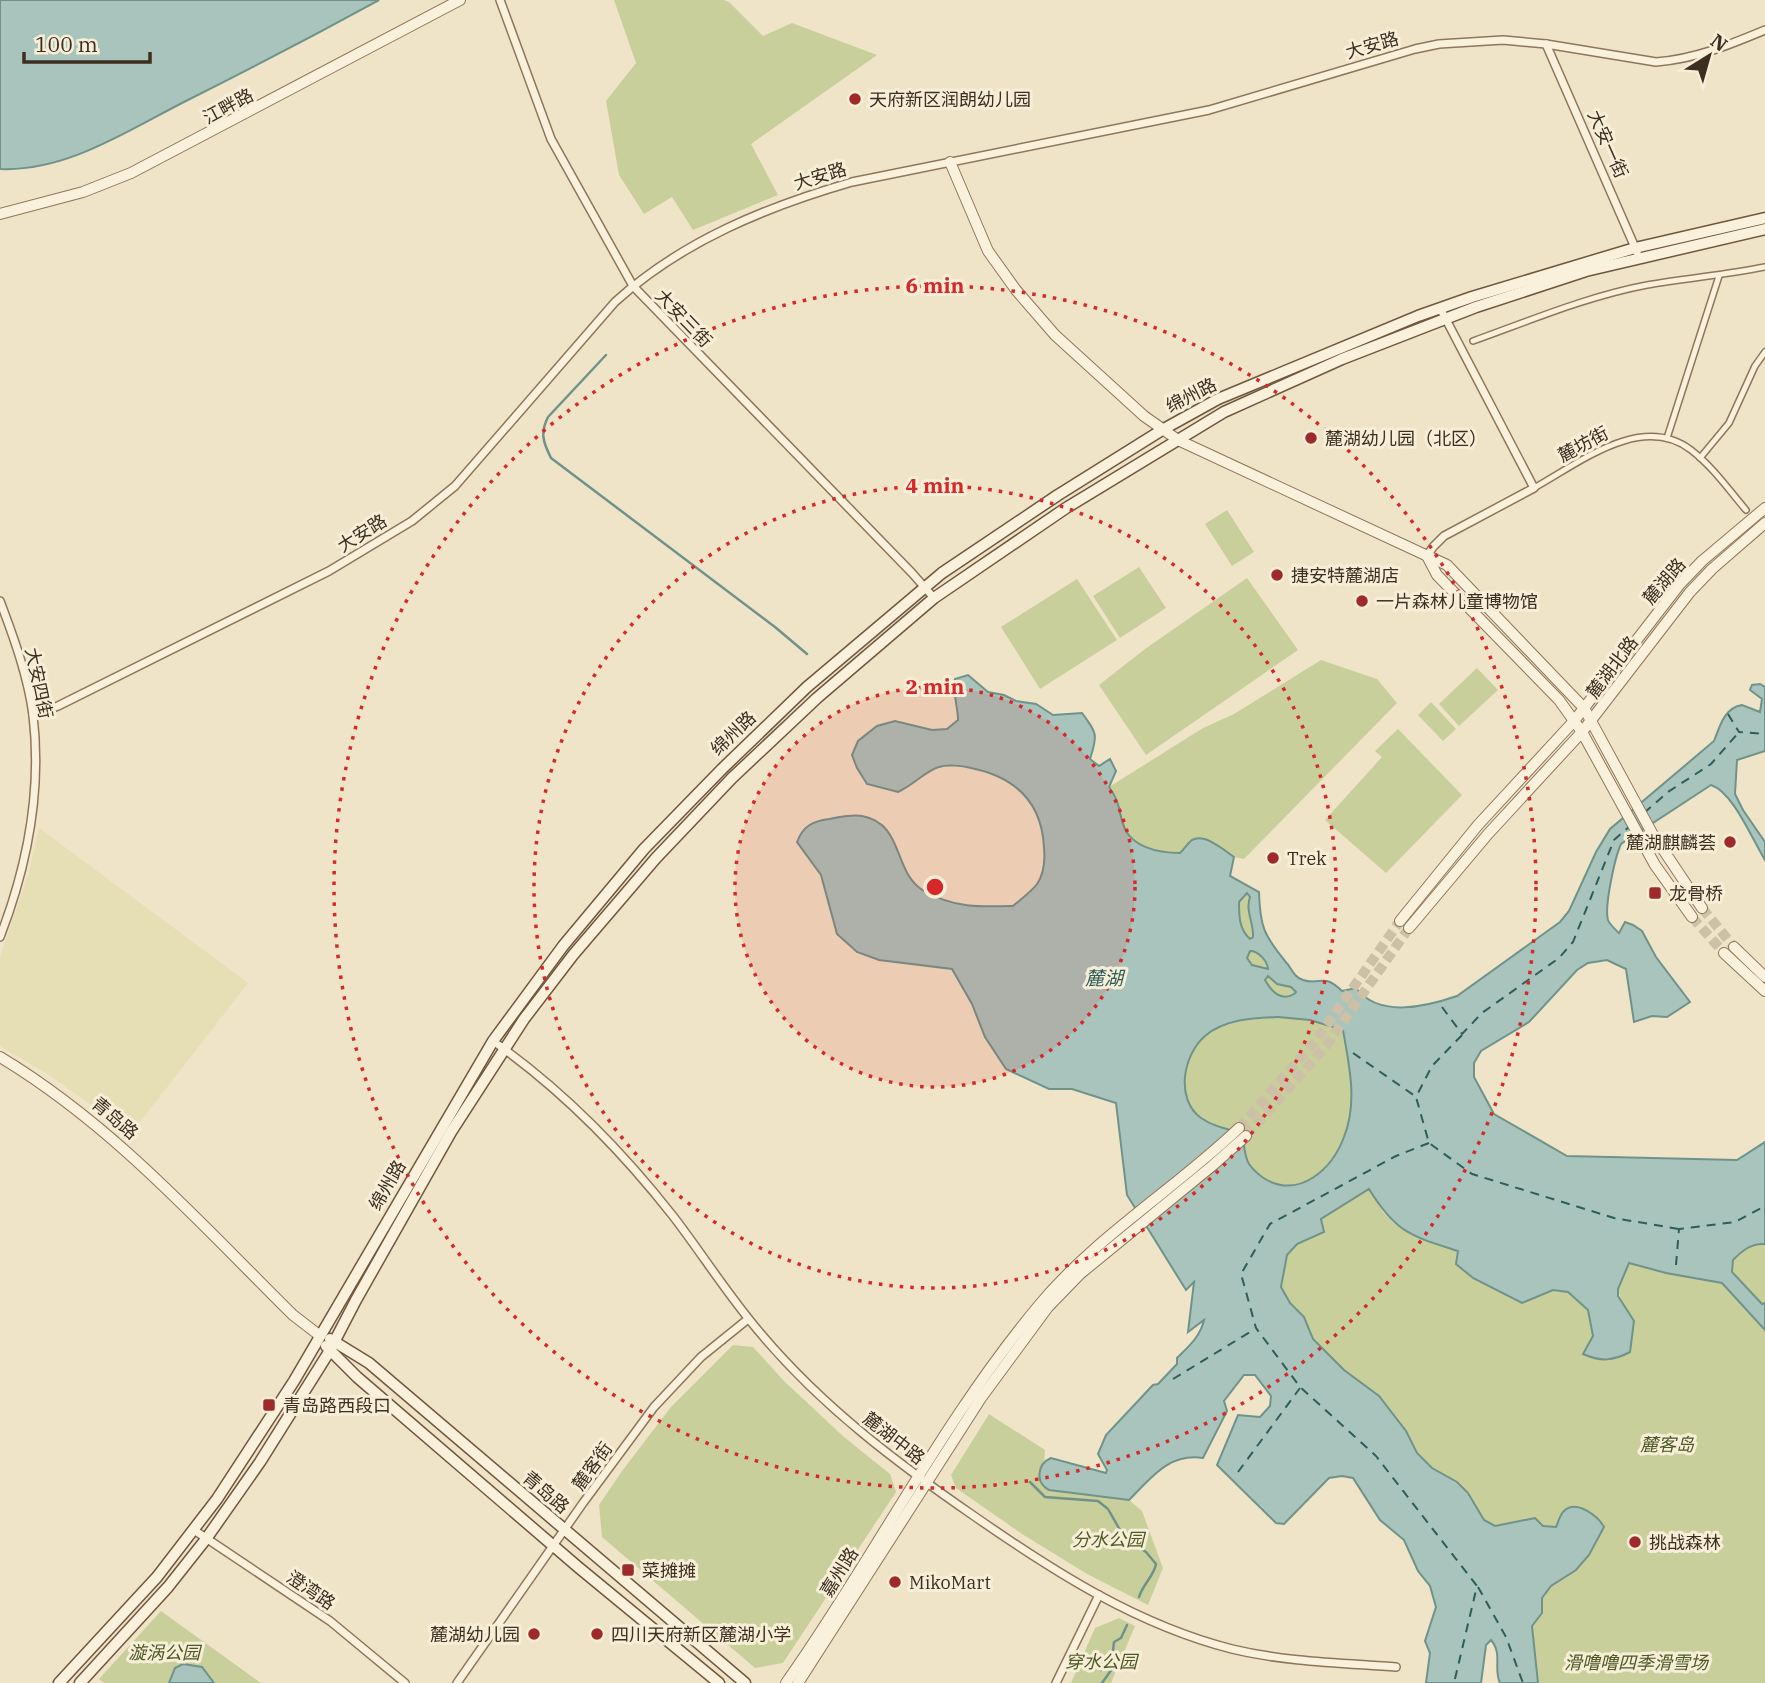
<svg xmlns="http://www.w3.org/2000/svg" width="1765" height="1683" font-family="'IBM Plex Serif','Noto Sans SC',serif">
<rect width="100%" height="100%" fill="#f0e4c8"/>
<path fill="#e6deb5" d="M39,828L248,983L129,1136L93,1106L49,1075L0,1046V957L29,872Z"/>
<g fill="#c9cf9b">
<path d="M614,0H724L729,2L763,36L792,23L877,55L751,144L778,195L693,230L672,197L644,214L619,175L606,101L636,63Z"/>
<path d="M1227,510L1254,552L1232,566L1205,524Z"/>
<path d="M1139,567L1166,608L1120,638L1093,596Z"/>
<path d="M1247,578L1298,650L1146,755L1099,685L1145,649Z"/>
<path d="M1077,579L1117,640L1040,689L1001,627Z"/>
<path d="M1321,660L1377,679L1397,703L1244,859L1234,857L1215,844L1193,840L1180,853C1158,853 1130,847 1123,824C1117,808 1120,802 1109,787L1203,728L1234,714Z"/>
<path d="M1477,668L1498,690L1459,726L1439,704Z"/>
<path d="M1431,702L1456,729L1443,741L1418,715Z"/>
<path d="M1398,729L1462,795L1386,873L1325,820L1382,757L1375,751Z"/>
<path d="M1248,893L1250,897C1246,914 1254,920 1253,937L1250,939C1240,928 1239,917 1239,902Z"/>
<path d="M1249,950C1259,951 1267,959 1268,968L1265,970L1254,967L1247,958Z"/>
<path d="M1268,976L1277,984L1291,987L1296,991L1294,994C1281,1002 1271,991 1265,980Z"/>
<path d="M1278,1017L1310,1020L1343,1030C1349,1065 1358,1102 1344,1137C1338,1154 1327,1170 1312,1180C1292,1194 1262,1183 1249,1164C1244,1156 1244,1142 1242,1133C1228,1129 1214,1127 1201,1118C1191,1111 1186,1098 1185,1085C1180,1030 1236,1018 1278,1017Z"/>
<path d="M1370,1188L1383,1212L1395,1224L1413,1236L1458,1251L1522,1303L1554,1290L1567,1292L1588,1310L1593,1336L1634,1321C1615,1291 1615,1295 1629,1262L1666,1273L1722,1283L1765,1330V1683H1538L1532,1626C1543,1613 1538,1615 1541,1600C1545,1586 1565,1577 1576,1570L1564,1511L1556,1527L1543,1526L1535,1518L1495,1526L1484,1520L1468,1493L1457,1482L1432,1468L1417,1453L1406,1431L1364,1385L1344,1370L1313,1339L1304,1317L1290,1303L1281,1287L1287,1255L1297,1244L1324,1232L1321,1219Z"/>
<path d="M1757,1243L1765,1244V1303L1762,1305L1732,1273L1733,1260L1743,1250Z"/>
<path d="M733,1345L753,1347L784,1381L844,1437L890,1474L896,1492L783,1663L755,1668L602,1537L599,1505L622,1471L671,1407Z"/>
<path d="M989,1414L1045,1450L1043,1478L1049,1490L1129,1500L1142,1511L1163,1568L1148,1605L1087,1574L1022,1534L956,1488L951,1475Z"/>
<path d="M161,1611L261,1683H104L99,1679Z"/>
<path d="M1119,1618L1135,1626L1111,1683H1071L1095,1628Z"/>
</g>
<g fill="#a9c4bc" stroke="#6f938a" stroke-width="2" fill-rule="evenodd">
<path d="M0,0H379C315,35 250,69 184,102C127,131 66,172 0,169Z"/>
<path d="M968,675L988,692L1004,695L1016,701L1036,704L1053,715L1082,713C1097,733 1098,735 1090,759L1099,766L1110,759L1116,771L1109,787C1120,802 1118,808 1123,824C1130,847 1158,853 1180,853C1184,849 1188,843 1192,840C1205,833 1224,850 1234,857L1230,876L1259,892C1260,927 1264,935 1285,961C1292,968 1293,977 1303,980C1321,986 1322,972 1342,991L1356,988C1379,1018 1425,1007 1457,996L1560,922L1569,911L1596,852L1610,829L1714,741C1720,726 1724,708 1742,705L1760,712L1762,699L1750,690L1752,685L1760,684L1765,687V751L1737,760L1735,794L1743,810L1765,842V860C1752,839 1733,792 1711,785L1621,844C1615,857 1604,907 1608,920C1610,925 1615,929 1619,933L1625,922L1633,925L1642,931L1656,957L1690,1002L1667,1017L1652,1016L1634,1022L1626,969L1607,960L1588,963L1577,970L1529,1022L1481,1051L1474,1063V1077L1494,1114L1567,1156L1737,1160L1765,1142V1244C1751,1243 1742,1251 1733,1260L1732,1272L1762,1304L1765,1303V1330L1722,1283L1666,1273L1629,1263L1618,1289V1296L1634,1321L1630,1352C1613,1361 1601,1362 1583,1354L1593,1336L1588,1310L1568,1292L1553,1290L1522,1303L1473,1278L1456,1264L1458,1251C1411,1236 1396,1233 1369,1189L1321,1219L1324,1232L1297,1244L1287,1255L1281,1287L1290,1303L1304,1317L1313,1339L1344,1370L1379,1396L1406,1431L1417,1453L1432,1468L1457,1482L1468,1493L1484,1520L1495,1526L1535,1518L1543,1526L1556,1527C1558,1523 1560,1514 1564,1511C1576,1499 1598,1516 1604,1527L1589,1555L1576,1570L1551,1586L1542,1598V1613L1532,1626L1538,1683H1500C1493,1668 1503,1654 1491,1640L1486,1645L1481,1683H1426L1430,1653L1425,1641L1436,1607L1430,1586L1418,1571L1404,1540L1380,1520L1353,1478L1342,1476L1329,1478L1284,1524L1276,1523L1217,1465L1238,1415L1260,1417L1270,1406L1271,1396L1255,1375H1244L1224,1401L1227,1411L1203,1458C1169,1453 1152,1477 1129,1500L1049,1490C1035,1483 1037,1464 1051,1458L1106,1473L1107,1470L1098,1454L1106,1435L1153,1385L1158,1384L1177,1364V1358C1189,1346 1200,1337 1204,1320L1188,1332L1194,1282L1186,1290L1127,1195L1116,1103L1072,1089H1049L1006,1069L985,1037L972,1004L952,969L879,960L857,952L837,934L821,875L797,842C803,826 813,821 829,819C839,817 853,814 862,816C905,824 892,872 924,891C954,908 980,907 1013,906C1021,899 1031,892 1037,884C1044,874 1045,859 1044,848C1042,802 1015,777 971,768C963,766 948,764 939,767C927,770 912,786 898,792L867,784L857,768L852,755L858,741L877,726L895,721L932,730L947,729L958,720C958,705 952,694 955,679ZM1247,893L1250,897C1245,911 1254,923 1253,937L1250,939C1239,929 1239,916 1239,902ZM1250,951C1258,951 1267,960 1268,969L1252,965L1247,958ZM1268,976L1277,984L1291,987L1296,992L1294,994C1281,1002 1271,991 1265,980ZM1278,1017L1310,1020L1343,1030C1349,1065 1358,1102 1344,1137C1332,1169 1300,1199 1265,1179C1259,1175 1254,1171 1249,1164C1244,1156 1244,1142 1242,1133C1228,1129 1214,1127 1201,1118C1175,1099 1183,1055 1205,1036C1225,1019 1254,1018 1278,1017Z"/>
<path d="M183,1664L202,1667L214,1683H169L175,1668Z"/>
</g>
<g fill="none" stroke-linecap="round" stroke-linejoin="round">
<g stroke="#6f938a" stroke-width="2.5">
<path d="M606,355L548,417C540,433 543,442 551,458L775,627L807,654"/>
<path d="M1030,1482L1045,1497L1098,1501L1108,1509L1124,1537L1146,1552L1156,1564C1154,1576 1143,1584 1139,1597"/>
<path d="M1102,1683L1112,1669L1100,1670L1112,1659L1114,1642L1121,1638L1127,1625"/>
</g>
<g stroke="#2f5d5a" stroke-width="2" stroke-dasharray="9 7" stroke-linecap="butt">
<path d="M1728,714L1739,732L1765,734"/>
<path d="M1644,813L1668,792L1711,764L1739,732"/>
<path d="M1442,1007L1462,1034L1482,1013L1559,958L1573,942L1614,840L1630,826"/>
<path d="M1462,1035L1432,1066L1416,1097L1429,1143L1472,1174L1614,1218L1679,1229"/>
<path d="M1353,1053L1415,1096"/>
<path d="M1429,1143L1396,1156L1270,1224L1241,1274L1256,1328L1300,1387L1376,1456L1477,1586L1454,1683"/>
<path d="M1676,1265L1679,1229L1735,1222L1765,1206"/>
<path d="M1173,1379L1255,1329"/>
<path d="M1238,1472L1300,1388"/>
<path d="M1478,1587L1506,1637L1523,1683"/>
</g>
<g stroke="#ccc0a6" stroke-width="10" stroke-dasharray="10 5" stroke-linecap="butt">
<path d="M1702,908L1734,947"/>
<path d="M1692,917L1724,953"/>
<path d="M1239,1128L1317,1039L1400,921"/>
<path d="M1246,1136L1326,1046L1409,928"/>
</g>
<defs>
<g id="pedestrian">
<path d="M1473,341C1529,321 1588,296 1647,285C1686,278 1726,275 1765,267"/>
<path d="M1667,438L1719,276"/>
<path d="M1700,458L1729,423L1755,366L1765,352"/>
<path d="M1534,488C1578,464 1641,412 1691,450C1712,466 1729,490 1746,510"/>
</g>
<g id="minor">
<path d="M500,0L551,139L633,286L912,573L934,598"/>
<path d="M1546,44L1637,252"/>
<path d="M1427,556L1433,547L1444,536L1534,488L1440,308"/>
<path d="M0,601C14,638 28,677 33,715C42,791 27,867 0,937"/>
<path d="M33,715L58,706L329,571L412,521L455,486L615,302C682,241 766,207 852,182L1209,110L1415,49L1439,44L1503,40L1546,44L1656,62C1695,59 1729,45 1765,30"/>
<path d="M493,1041C561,1089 622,1151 673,1216C703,1255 729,1297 762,1335C823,1407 897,1463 974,1516C1053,1571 1137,1625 1232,1649C1286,1662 1341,1663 1396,1667"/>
<path d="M194,1530L330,1621L405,1683"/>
<path d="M457,1683L583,1503L654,1407L701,1357L748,1319"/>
<path d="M1056,1683L1099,1595"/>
</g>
<g id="tertiary">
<path d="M950,162L988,251L1016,290L1055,335L1144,416L1178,440L1447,565L1584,708L1652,833L1702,908"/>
<path d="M0,214L83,192L131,173L460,0"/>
<path d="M1427,556L1437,575L1559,700L1582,732L1655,865L1692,917"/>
<path d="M1400,921L1478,825L1574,721L1680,584L1702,561L1765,508"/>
<path d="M1409,928L1488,834L1582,732L1690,592L1712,569L1765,523"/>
<path d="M1734,947L1765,977"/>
<path d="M1724,953L1765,991"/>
<path d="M0,1057C113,1125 200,1223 293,1315L319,1335"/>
<path d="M786,1683C874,1559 942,1421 1040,1304C1097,1236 1175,1189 1239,1128"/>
<path d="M798,1683L981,1398L1048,1307L1080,1274L1212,1166L1246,1136"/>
</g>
<g id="secondary">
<path d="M330,1339L369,1363L745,1683"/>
<path d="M326,1346L357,1377L578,1567L719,1683"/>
<path d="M59,1683L157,1577L217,1499L294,1381L493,1041L563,946L644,849L722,769L807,687L942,573L1058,495L1162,430L1218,399L1418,316L1472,297L1635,248L1765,218"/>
<path d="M80,1683L168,1587L206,1539L260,1462L329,1352L356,1300L451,1132L524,1019L573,955L656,858L732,778L817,698L934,598L1066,508L1224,412L1342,359L1476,307L1586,271L1765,229"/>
</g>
</defs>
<use href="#pedestrian" stroke="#8d765c" stroke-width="8"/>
<use href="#minor" stroke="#8d765c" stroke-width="10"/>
<use href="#tertiary" stroke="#8d765c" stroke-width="12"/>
<use href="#secondary" stroke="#6f573f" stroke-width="13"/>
<use href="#pedestrian" stroke="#faf1dc" stroke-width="5"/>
<use href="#minor" stroke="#faf1dc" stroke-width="7"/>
<use href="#tertiary" stroke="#faf1dc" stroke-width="10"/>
<use href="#secondary" stroke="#faf1dc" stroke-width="10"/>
</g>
<circle cx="935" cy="887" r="200" fill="#d62828" fill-opacity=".12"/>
<g fill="none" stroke="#d62828" stroke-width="3.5" stroke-dasharray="3.5 7">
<circle cx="935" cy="887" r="200"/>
<circle cx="935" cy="887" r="401"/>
<circle cx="935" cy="887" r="601"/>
</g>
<g fill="#9e2a2b" stroke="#f7eed8" stroke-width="2.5">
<circle cx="855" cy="99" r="7"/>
<circle cx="1311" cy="438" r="7"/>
<circle cx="1277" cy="575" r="7"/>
<circle cx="1362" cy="601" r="7"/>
<circle cx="1730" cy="842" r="7"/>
<circle cx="1273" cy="858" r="7"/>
<rect x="1648" y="886" width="14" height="14" rx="3.5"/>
<rect x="262" y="1398" width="14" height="14" rx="3.5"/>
<circle cx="1635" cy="1542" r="7"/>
<rect x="621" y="1563" width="14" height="14" rx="3.5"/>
<circle cx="895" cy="1582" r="7"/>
<circle cx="534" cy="1634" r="7"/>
<circle cx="597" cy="1634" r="7"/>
</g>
<g text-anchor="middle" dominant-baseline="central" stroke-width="6" stroke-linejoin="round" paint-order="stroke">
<g font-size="18" fill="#3d2e20" stroke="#f7eed8">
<text transform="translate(1372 45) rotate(-16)">大安路</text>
<text transform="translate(228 106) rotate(-28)">江畔路</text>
<text transform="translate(1608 144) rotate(66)">大安一街</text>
<text transform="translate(820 176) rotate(-17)">大安路</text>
<text transform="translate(684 318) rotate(46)">大安三街</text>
<text transform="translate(1191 395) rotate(-27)">绵州路</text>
<text transform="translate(1583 444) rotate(-28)">麓坊街</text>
<text transform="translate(362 533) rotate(-32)">大安路</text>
<text transform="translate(1664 581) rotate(-49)">麓湖路</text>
<text transform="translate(1612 667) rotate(-53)">麓湖北路</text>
<text transform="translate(39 683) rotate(78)">大安四街</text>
<text transform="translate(733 733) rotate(-44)">绵州路</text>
<text transform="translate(115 1118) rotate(40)">青岛路</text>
<text transform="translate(387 1185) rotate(-60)">绵州路</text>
<text transform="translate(894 1438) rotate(38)">麓湖中路</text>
<text transform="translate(592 1466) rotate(-54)">麓客街</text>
<text transform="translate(546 1492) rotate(40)">青岛路</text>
<text transform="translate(839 1572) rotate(-58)">嘉州路</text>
<text transform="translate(311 1590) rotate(34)">澄湾路</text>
</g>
<g font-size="18" fill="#3d2e20" stroke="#f7eed8" text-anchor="start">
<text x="869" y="99">天府新区润朗幼儿园</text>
<text x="1325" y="438">麓湖幼儿园（北区）</text>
<text x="1291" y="575">捷安特麓湖店</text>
<text x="1376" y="601">一片森林儿童博物馆</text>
<text x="1716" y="842" text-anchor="end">麓湖麒麟荟</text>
<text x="1287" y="858">Trek</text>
<text x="1669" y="893">龙骨桥</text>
<text x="283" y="1405">青岛路西段口</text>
<text x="1649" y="1542">挑战森林</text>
<text x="642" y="1570">菜摊摊</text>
<text x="909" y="1582">MikoMart</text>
<text x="520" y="1634" text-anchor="end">麓湖幼儿园</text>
<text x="611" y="1634">四川天府新区麓湖小学</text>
</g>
<g font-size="18" font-style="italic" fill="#4d5a26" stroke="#f7eed8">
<text x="1667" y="1444">麓客岛</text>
<text x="1108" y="1539">分水公园</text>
<text x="164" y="1652">漩涡公园</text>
<text x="1101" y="1661">穿水公园</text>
<text x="1636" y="1662">滑噜噜四季滑雪场</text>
</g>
<g font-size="19" font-style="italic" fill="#2f5d5a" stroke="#f7eed8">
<text x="1104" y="978">麓湖</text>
</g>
</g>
<circle cx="935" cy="887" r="10" fill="#d62828" stroke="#f7eed8" stroke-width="3.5"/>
<g font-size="21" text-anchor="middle" font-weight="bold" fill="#d62828" stroke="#f7eed8" stroke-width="6" stroke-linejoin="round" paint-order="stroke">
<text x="935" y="293">6 min</text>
<text x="935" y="493">4 min</text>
<text x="935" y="694">2 min</text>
</g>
<g transform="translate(1709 56) rotate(37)" stroke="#f7eed8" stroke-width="5" paint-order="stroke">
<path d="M0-5L12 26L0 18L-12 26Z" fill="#3d2e20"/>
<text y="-10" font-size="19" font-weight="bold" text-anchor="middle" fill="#3d2e20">N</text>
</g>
<path d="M24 52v10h126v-10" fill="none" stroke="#3d2e20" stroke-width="3.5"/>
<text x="35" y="52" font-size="21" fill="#3d2e20" stroke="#f7eed8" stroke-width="5" paint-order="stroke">100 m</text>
</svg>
